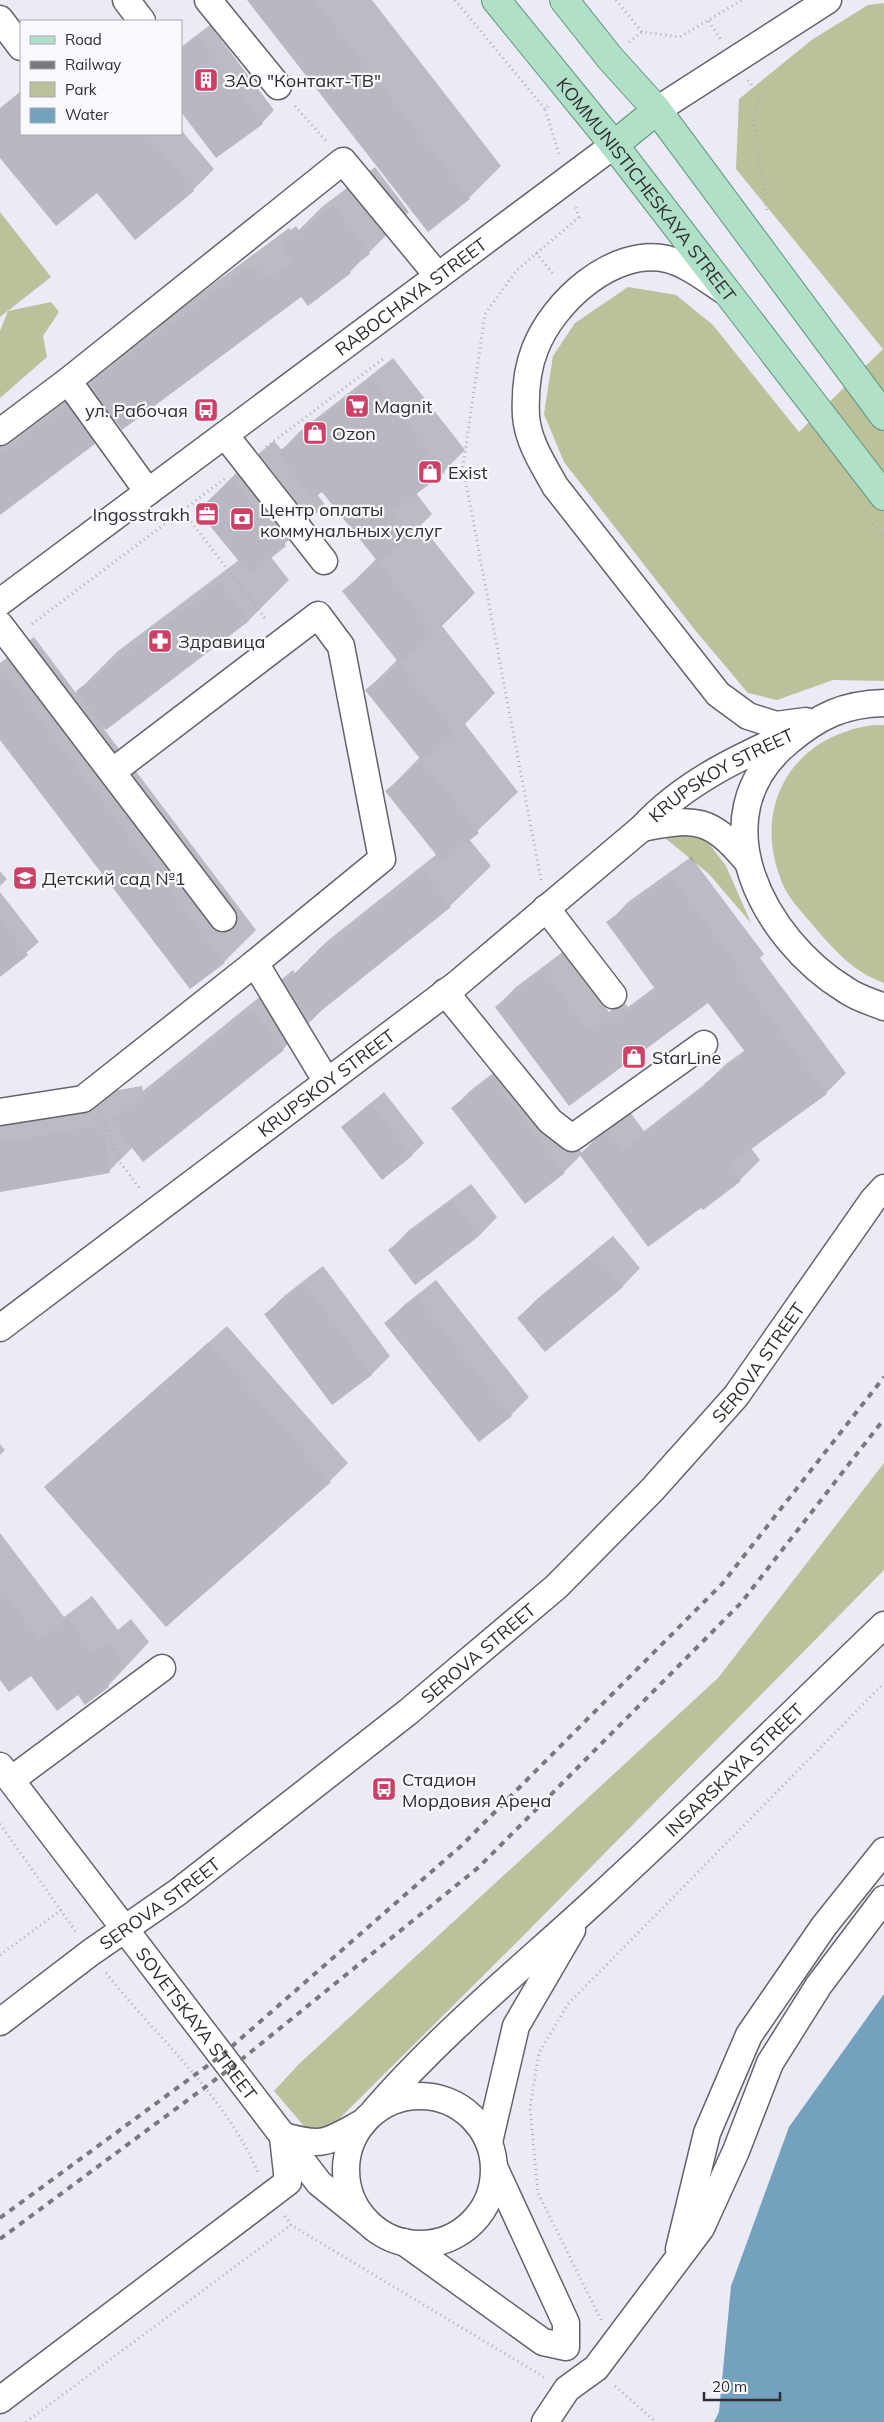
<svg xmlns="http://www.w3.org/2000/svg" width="884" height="2422" font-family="Mulish,sans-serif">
<rect width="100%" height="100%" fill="#eaebf4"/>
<g fill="#bbc29b">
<path d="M884,3V681L833,680L777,700L748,693L695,630L564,462L544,414L553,356L575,323L628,287L676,295L713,325L799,432L883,349L736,169L739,99L813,39L868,5Z"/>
<path d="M0,212L51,277L0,317Z"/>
<path d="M51,302L59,312L43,336L47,357L0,398V331L8,311Z"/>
<path d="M875,725H884V983C854,972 836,952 816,929C806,916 791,902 784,887C749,809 791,735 875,725Z"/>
<path d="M690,831L708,842L726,866L751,923L709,874L665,838Z"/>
<path d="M884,1463V1570L526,1933L336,2122L310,2133L274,2091L299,2064L718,1678Z"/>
</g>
<path fill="#74a2be" d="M884,1994V2422H714L719,2412L731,2286L789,2127Z"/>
<g fill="#0003">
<path d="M249,0H372L501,166L469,198Z"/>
<path d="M210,25L274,110L262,123L181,109V47Z"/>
<path d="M21,91V134H181V130L214,169L193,190L97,191L0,156V108Z"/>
<path d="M375,167L409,212L350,272L301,295L116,420L94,443L0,513V446L108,366L109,367L131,345L289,228L291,230L296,226L299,230L323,206Z"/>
<path d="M393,358L465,450L444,471L416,493L432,514L421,525L475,593L442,626L495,693L465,724L518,792L469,839L491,866L450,906L324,1008L283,1049L143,1160L133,1147L109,1171L0,1190V1110L142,1086L143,1091L293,970L295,973L326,942L437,854L387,791L420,757L367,690L398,659L344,591L377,558L322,490L317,494L325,505L271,557L289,580L249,620L104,729L256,930L224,962L190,988L0,738V663L34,637L76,693L118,651L239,560L199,510L239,470L274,441L282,450L299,432Z"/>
<path d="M691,857L764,954L760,958L846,1073L826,1093L751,1148L760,1160L740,1180L581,1155L564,1172L453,1108L471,1090L510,1060L582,1153L600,1134L630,1112L644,1131L705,1084L726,1064L745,1050L708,1001L569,1104L496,1007L516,987L564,951L609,1012L623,1001L628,1007L655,987L608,923L628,902Z"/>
<path d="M0,871L7,879L0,886Z"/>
<path d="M0,892L39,942L0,975Z"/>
<path d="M384,1092L424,1143L411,1156L342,1127Z"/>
<path d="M471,1184L497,1217L479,1236L390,1250L408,1231Z"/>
<path d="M613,1236L640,1268L622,1287L518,1318L537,1299Z"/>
<path d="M323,1266L390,1356L372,1374L332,1403L266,1314L284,1296Z"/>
<path d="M436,1280L529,1397L511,1415L385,1324L404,1305Z"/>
<path d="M227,1326L348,1463L330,1481L45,1487Z"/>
<path d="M0,1444L5,1450L0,1455Z"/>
<path d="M0,1533L64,1617L92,1596L118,1630L131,1619L149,1642L108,1686L78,1693L31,1674L0,1678Z"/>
</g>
<g fill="#b7b8c1">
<path d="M247,0H315L470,199L428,232Z"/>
<path d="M197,36L263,124L216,158L181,112V48Z"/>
<path d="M21,93V134H147L194,191L135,240L97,193L56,226L0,158V110Z"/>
<path d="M334,206L370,254L348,270L351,273L308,306L301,297L122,430L90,385L248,267L250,270L255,265L267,280L292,260L282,246Z"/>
<path d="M372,378L445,472L393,512L412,536L378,562L322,492L313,499L277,453Z"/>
<path d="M67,405L95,444L0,515V455Z"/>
<path d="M233,481L286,546L250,575L197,510Z"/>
<path d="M378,562L435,634L399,663L342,591Z"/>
<path d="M220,582L249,621L106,730L76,691Z"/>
<path d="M399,663L456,734L422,761L365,690Z"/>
<path d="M0,667L225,963L190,989L0,740Z"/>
<path d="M422,761L479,833L442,862L385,791Z"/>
<path d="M423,871L451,907L311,1019L284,982Z"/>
<path d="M671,876L745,975L741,978L827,1094L729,1165L741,1181L703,1210L701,1208L648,1247L579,1154L609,1131L623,1150L706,1087L704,1084L746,1053L708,1003L569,1106L495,1007L544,970L588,1031L603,1020L607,1026L656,990L606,922Z"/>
<path d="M0,920L28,955L0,977Z"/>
<path d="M252,1009L284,1050L143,1162L111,1121Z"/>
<path d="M491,1077L565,1173L525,1204L451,1108Z"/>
<path d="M371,1103L412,1156L382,1180L341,1127Z"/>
<path d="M102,1125L110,1173L0,1192V1143Z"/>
<path d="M452,1201L479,1236L415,1285L388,1250Z"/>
<path d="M594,1253L623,1287L545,1352L517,1318Z"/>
<path d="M305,1284L372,1375L332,1405L264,1314Z"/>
<path d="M417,1297L512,1416L479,1442L384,1323Z"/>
<path d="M208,1343L331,1482L166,1627L44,1487Z"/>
<path d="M0,1588L40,1640L67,1619L93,1653L107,1642L126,1667L105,1683L109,1687L85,1705L78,1695L57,1711L31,1676L9,1692L0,1680Z"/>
</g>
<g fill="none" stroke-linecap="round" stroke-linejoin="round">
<defs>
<g id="minor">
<path d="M126,0L142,21"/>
<path d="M208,0L278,86"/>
<path d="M0,19L21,47"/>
<path d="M657,110L828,0"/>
<path d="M723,290C706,279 687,264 667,259C613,247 553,302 535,349C527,369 525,395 526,416C528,442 543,464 555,486L718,694L748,716L776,725L806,721"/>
<path d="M68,381L148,492"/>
<path d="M0,432L68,381L343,161L438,276"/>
<path d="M225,435L324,561"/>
<path id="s1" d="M0,602L614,145"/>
<path d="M0,625L223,918"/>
<path d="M884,703C844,704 819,716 788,742C697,817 764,940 846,990C857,998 872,1002 884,1007"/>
<path d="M112,772L318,615L341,646L382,859L255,963L327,1082"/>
<path d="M642,828C696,817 711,818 747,861"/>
<path d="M546,908L613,995"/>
<path d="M445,992L550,1121L572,1138L704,1044"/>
<path d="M0,1112L83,1099L255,963"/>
<path id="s2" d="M0,1328L457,984L642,828C686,780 746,754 804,728"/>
<path id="s3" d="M0,1766L319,2183L366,2221"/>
<path d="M11,1780L162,1668"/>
<path id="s4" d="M0,2022L90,1953L178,1892L408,1712L556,1587L652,1490L736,1396L873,1200L884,1188"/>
<circle cx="420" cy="2170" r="74"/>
<path id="s5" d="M375,2110C443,2032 523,1967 599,1897C696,1808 789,1716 884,1625"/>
<path d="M283,2136C325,2147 325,2143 362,2123"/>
<path d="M489,2142L516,2026L572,1930"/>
<path d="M404,2242L543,2342L566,2347V2323L495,2169"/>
<path d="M679,2249L707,2133L749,2035L824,1926L884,1851"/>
<path d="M0,2400L288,2182L283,2137"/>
<path d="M545,2422L567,2389L596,2368L701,2228L736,2151L770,2063L819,1985L884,1899"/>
</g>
<g id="major">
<path id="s6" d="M496,0L614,145L884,496"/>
<path d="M564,0L610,58L657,110L884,416"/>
<path d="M614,145L657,110"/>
</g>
</defs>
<use href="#minor" stroke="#63636b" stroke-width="29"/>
<use href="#major" stroke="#61957b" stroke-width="30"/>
<g stroke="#adaeb5" stroke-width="3" stroke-dasharray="1 4" stroke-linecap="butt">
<path d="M455,0L545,109"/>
<path d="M616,0L642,32"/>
<path d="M709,21L721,40"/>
<path d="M629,42L642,32L680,37L742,0"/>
<path d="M748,80L760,97L753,120L767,211"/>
<path d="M295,106L327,142"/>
<path d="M548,106L545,109L559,154"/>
<path d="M536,253L555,276"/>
<path d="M266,447L383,359"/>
<path d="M182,510L267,621"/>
<path d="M870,519L884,537"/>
<path d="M32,624L227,477"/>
<path d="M541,880L463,467L485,314L517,270L579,217L575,205"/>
<path d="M103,1116L119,1161L141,1190"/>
<path d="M0,1824L76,1932"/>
<path d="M0,1955L61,1910"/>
<path d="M106,1973C159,2040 223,2093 258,2172"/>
<path d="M285,2216L291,2225L544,2377"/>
<path d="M601,2320L538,2193L530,2108L539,2053L568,2004L884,1683"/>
<path d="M615,2386L656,2422"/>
<path d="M26,2422L291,2225"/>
</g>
<use href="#minor" stroke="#fff" stroke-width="26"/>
<use href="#major" stroke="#b1e0c8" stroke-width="28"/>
<g stroke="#78797e" stroke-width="4" stroke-dasharray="6 6" stroke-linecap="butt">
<path d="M0,2218L222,2055L462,1845L722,1584L884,1377"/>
<path d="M0,2239L231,2068L479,1867L741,1603L884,1419"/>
</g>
</g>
<defs>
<symbol id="building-square" viewBox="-11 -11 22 22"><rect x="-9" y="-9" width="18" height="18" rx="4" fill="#cf4066" stroke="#f8f9fe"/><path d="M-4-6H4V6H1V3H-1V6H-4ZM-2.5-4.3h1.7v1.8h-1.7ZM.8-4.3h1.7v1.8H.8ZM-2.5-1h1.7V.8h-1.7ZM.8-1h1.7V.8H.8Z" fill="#fff"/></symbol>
<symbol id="supermarket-square" viewBox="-11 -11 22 22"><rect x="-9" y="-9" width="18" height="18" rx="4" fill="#cf4066" stroke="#f8f9fe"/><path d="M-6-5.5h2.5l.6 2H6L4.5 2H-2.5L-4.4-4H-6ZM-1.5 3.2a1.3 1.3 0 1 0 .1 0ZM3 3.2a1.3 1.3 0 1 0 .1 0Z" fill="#fff"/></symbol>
<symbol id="bus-square" viewBox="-11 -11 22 22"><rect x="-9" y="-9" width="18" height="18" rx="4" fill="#cf4066" stroke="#f8f9fe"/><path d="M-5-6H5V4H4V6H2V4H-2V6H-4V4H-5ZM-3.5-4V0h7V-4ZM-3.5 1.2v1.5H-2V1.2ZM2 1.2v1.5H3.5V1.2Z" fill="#fff"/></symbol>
<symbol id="shop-square" viewBox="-11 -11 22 22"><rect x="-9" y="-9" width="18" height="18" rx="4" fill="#cf4066" stroke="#f8f9fe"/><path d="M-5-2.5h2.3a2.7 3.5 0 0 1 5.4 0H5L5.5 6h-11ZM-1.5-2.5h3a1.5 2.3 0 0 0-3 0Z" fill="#fff"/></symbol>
<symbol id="office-square" viewBox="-11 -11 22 22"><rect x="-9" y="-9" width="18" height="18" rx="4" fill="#cf4066" stroke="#f8f9fe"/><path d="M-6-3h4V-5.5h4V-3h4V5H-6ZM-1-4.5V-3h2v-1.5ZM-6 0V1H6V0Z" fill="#fff"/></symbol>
<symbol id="bank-square" viewBox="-11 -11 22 22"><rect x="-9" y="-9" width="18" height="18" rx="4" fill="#cf4066" stroke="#f8f9fe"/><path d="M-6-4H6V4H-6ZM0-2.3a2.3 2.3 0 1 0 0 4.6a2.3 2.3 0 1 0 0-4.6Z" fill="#fff"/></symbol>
<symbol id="pharmacy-square" viewBox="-11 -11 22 22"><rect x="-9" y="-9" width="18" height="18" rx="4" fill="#cf4066" stroke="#f8f9fe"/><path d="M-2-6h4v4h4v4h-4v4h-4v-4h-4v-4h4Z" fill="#fff"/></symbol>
<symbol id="school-square" viewBox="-11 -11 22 22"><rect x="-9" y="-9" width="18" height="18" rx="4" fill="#cf4066" stroke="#f8f9fe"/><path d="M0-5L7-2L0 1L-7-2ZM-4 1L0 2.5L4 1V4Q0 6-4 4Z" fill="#fff"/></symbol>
</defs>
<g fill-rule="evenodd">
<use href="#building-square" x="192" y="66" width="28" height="28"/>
<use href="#supermarket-square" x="343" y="392" width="28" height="28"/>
<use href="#bus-square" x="192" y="396" width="28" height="28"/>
<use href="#shop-square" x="301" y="419" width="28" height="28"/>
<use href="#shop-square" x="416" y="458" width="28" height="28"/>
<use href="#office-square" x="193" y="500" width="28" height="28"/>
<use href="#bank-square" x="228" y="505" width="28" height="28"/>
<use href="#pharmacy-square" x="146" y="627" width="28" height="28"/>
<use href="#school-square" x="11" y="864" width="28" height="28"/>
<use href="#shop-square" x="620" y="1043" width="28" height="28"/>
<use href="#bus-square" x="370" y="1775" width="28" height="28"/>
</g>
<g text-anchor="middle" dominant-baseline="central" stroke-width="4.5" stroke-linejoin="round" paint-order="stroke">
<g font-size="18" fill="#2d2e31" stroke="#f8f9fe" text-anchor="start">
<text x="224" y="80">ЗАО "Контакт-ТВ"</text>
<text x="374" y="406">Magnit</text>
<text x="188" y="410" text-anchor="end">ул. Рабочая</text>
<text x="332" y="433">Ozon</text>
<text x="448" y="472">Exist</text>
<text x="260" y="509">Центр оплаты<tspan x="260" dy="21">коммунальных услуг</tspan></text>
<text x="190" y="514" text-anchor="end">Ingosstrakh</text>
<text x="178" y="641">Здравица</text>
<text x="42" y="878">Детский сад №1</text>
<text x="652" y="1057">StarLine</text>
<text x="402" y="1779">Стадион<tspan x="402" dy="21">Мордовия Арена</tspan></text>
</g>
<g font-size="18" fill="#2d2e31" stroke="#f8f9fe">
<text stroke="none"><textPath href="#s6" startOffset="242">KOMMUNISTICHESKAYA STREET</textPath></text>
<text stroke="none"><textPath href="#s1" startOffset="512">RABOCHAYA STREET</textPath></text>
<text stroke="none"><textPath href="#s2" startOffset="910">KRUPSKOY STREET</textPath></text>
<text stroke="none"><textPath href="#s2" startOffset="408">KRUPSKOY STREET</textPath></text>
<text stroke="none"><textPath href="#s4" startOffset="1009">SEROVA STREET</textPath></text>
<text stroke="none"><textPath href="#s4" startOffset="604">SEROVA STREET</textPath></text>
<text stroke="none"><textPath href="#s5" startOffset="495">INSARSKAYA STREET</textPath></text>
<text stroke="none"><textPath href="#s4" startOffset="199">SEROVA STREET</textPath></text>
<text stroke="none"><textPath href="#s3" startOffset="324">SOVETSKAYA STREET</textPath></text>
</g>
</g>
<rect x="20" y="20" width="162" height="115" fill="#f8f9fe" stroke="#a7a8ac"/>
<rect x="30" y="36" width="25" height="8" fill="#b1e0c8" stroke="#a7a8ac"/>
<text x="65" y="45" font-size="15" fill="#2d2e31">Road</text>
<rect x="30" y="61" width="25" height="8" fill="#78797e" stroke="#a7a8ac"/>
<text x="65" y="70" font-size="15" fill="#2d2e31">Railway</text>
<rect x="30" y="82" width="25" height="15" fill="#bbc29b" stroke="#a7a8ac"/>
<text x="65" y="95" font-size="15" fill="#2d2e31">Park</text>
<rect x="30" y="108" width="25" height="15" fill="#74a2be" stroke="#a7a8ac"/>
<text x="65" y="120" font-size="15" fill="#2d2e31">Water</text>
<path d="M704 2392v8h76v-8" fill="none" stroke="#2d2e31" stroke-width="2.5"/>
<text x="712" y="2392" font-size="15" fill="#2d2e31" stroke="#f8f9fe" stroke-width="4" paint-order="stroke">20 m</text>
</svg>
